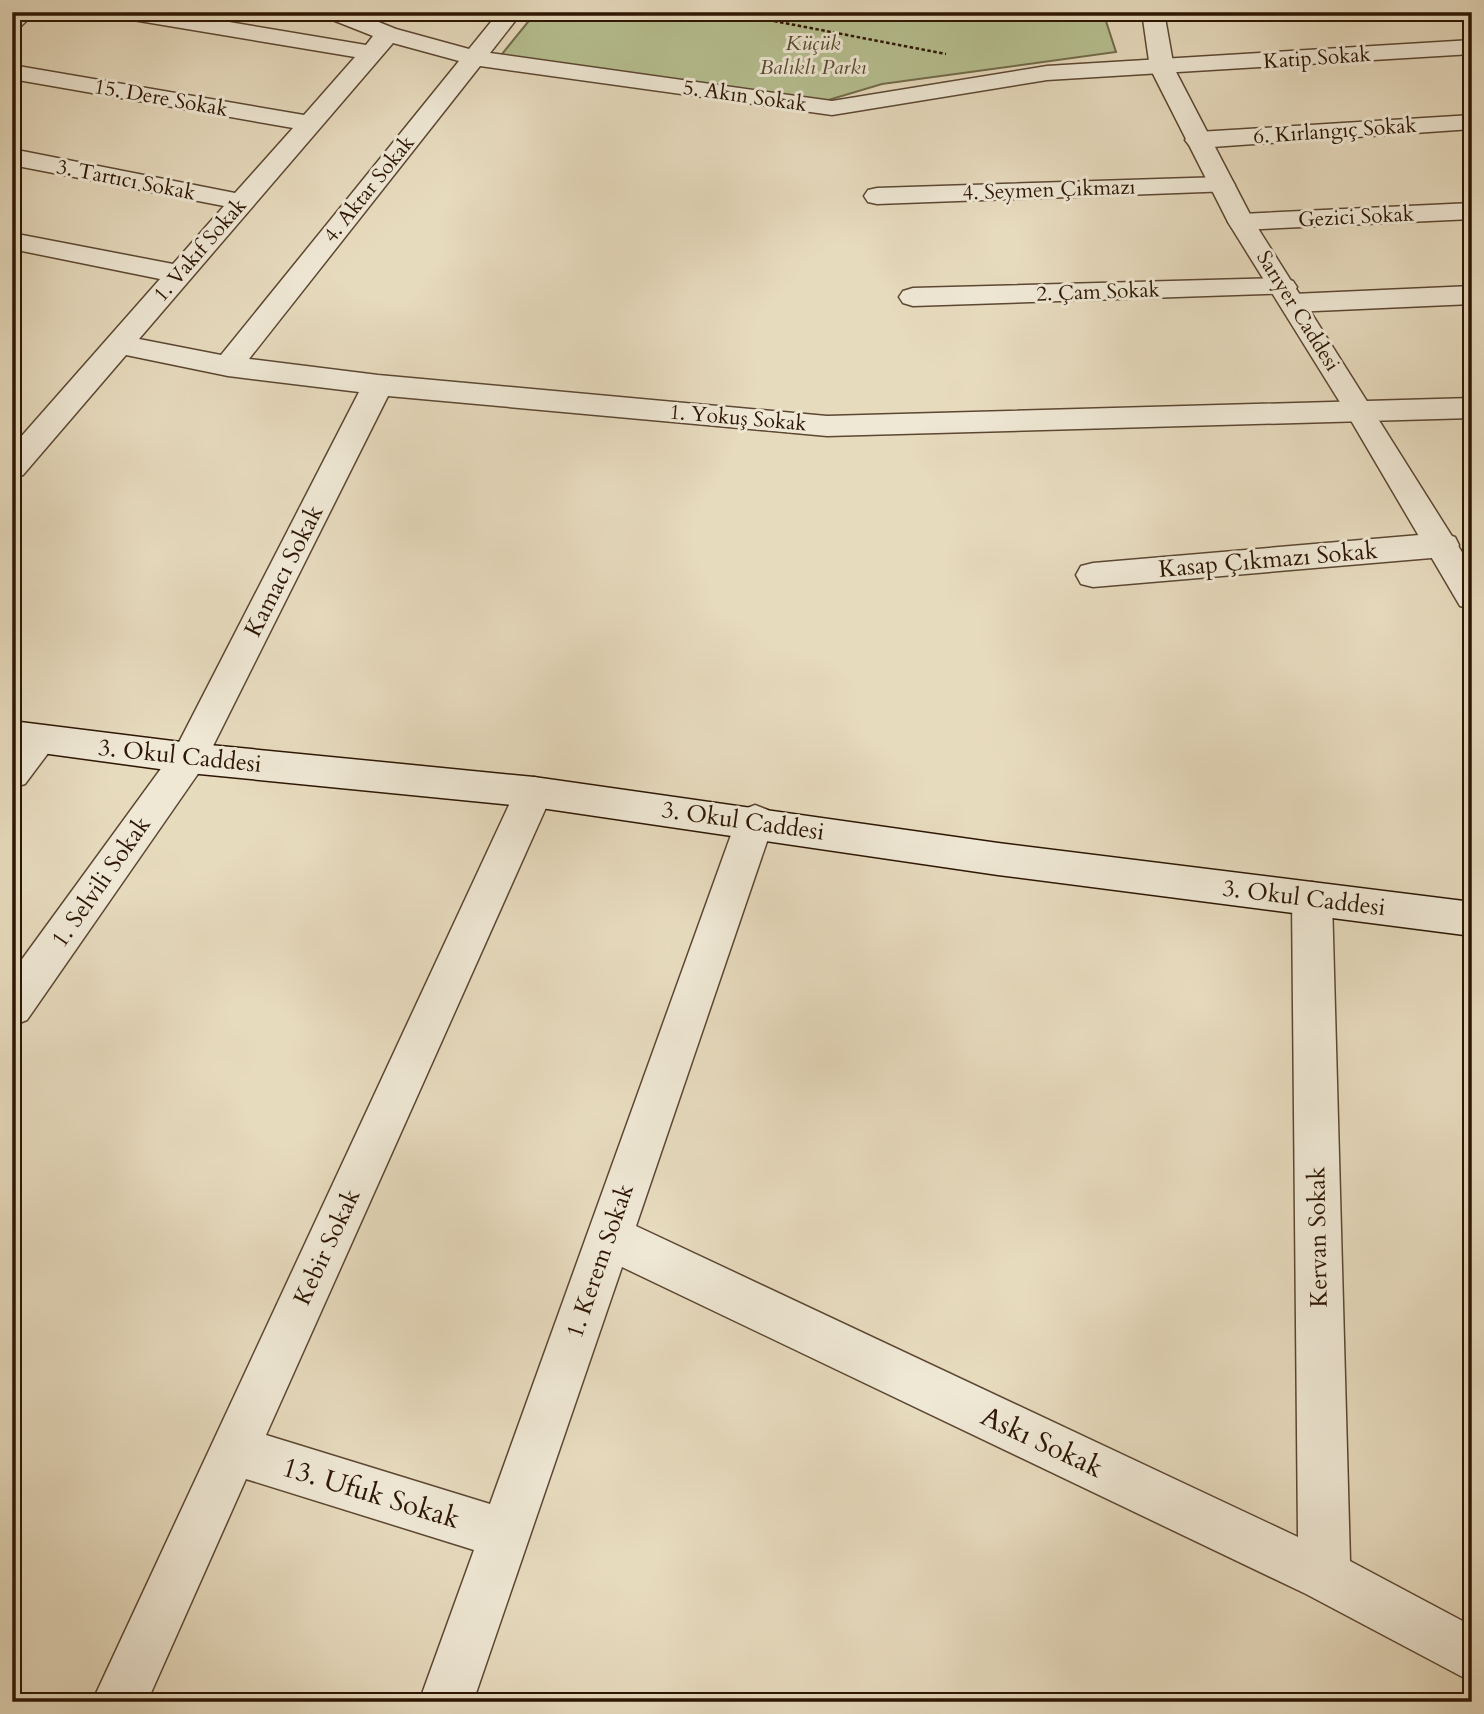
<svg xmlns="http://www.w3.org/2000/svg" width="1484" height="1714" font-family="Cardo,serif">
<rect width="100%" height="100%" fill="#e7dbbe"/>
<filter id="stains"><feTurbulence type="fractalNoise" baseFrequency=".00286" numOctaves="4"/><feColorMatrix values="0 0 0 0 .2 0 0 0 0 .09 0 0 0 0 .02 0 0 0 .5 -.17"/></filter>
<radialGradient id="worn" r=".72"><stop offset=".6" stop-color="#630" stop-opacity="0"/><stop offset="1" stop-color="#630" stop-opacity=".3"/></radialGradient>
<path fill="#b6c091" stroke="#726b4a" stroke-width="2" d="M536,12H1103L1116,52L882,84L825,101L498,59Z"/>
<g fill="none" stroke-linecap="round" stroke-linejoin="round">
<defs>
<g id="minor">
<path d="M12,12H36L20,27L12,29Z"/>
<path d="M116,12H169L366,45L373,36L325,17L322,12H354L396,29L469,49L499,12H522L490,53L832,101L1047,66L1472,40V54L1047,80L832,115L480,66L249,359L378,375L827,416L1472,398V418L827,436L388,396L202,768L27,1020L12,1026V973L176,748L359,392L228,376L126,355L23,475L12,478V447L160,279L12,249V233L173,264L224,206L12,165V149L235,193L293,128L12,79V65L304,115L355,57L127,19ZM393,43L459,61L221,355L139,339Z"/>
<path d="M1472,115V129L1198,148L1189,145L1185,140L1189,135L1198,132Z"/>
<path d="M1222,177L1231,179L1235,185L1231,191L877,204L868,202L864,196L868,190L877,188Z"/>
<path d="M1472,203V219L1241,230L1232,228L1228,222L1232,216L1241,214Z"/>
<path d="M1283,278L1293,281L1297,287L1293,293L913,306L903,303L899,297L903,291L913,288Z"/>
<path d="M1472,286V304L1293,312L1283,309L1279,303L1283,297L1293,294Z"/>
<path d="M1443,533L1455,537L1459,545L1455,553L1443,557L1093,587L1081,584L1076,575L1081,566L1093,563Z"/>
<path d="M40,725L53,730L58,740L25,784L12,788V747L27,730Z"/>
<path d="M534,777L547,781L553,792L266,1435L490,1504L736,821L742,810L755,805L768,810L774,821L636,1226L1298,1537L1292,899L1298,887L1312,882L1326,887L1332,899L1350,1561L1472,1626V1682L1306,1594L622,1267L473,1702H419L474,1550L246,1479L147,1702H92L515,792L521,781Z"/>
</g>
<path id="tertiary" d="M1142,12H1164L1174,68L1254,222L1472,568V609L1460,606L1346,412L1228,222L1150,68Z"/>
<path id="secondary" d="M12,721L189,743L534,777L998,843L1472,902V936L998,875L534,807L189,773L12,749Z"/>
</defs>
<use href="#minor" stroke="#5c4732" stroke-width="3"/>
<use href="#tertiary" stroke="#5c4732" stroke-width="3"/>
<use href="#secondary" stroke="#2d1603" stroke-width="3"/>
<path stroke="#2d1603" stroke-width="2.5" stroke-dasharray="3.5 2.5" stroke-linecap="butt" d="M727,12L946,54"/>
<use href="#minor" fill="#efe8d5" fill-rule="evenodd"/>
<use href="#tertiary" fill="#efe8d5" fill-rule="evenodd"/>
<use href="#secondary" fill="#efe8d5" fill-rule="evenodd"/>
</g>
<g text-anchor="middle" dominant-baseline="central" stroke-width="6" stroke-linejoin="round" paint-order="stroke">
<g font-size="21" font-style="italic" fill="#56492e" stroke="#efe8d5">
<text x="813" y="43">Küçük<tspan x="813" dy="24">Balıklı Parkı</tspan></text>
</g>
<g font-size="21" fill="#2d1603" stroke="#efe8d5">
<text transform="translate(1317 58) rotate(-4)">Katip Sokak</text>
<text transform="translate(745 96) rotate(8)">5. Akın Sokak</text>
<text transform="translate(161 98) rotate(10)">15. Dere Sokak</text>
<text transform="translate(1335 131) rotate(-4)">6. Kırlangıç Sokak</text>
<text transform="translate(126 180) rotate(11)">3. Tartıcı Sokak</text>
<text transform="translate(369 189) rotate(-51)">4. Aktar Sokak</text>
<text transform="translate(1049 190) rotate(-2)">4. Seymen Çıkmazı</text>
<text transform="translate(1356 217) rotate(-3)">Gezici Sokak</text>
<text transform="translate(200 250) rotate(-49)">1. Vakıf Sokak</text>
<text transform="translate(1098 292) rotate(-2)">2. Çam Sokak</text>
<text transform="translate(1298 311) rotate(58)">Sarıyer Caddesi</text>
<text transform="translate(738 418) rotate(5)">1. Yokuş Sokak</text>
</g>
<g font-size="24" fill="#2d1603" stroke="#efe8d5">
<text transform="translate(1268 560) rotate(-5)">Kasap Çıkmazı Sokak</text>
<text transform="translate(284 571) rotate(-63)">Kamacı Sokak</text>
<text transform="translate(180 756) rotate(6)">3. Okul Caddesi</text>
<text transform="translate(743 821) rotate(8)">3. Okul Caddesi</text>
<text transform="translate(101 882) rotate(-55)">1. Selvili Sokak</text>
<text transform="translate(1304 898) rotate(7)">3. Okul Caddesi</text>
<text transform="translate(1318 1237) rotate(-91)">Kervan Sokak</text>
<text transform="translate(327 1247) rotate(-65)">Kebir Sokak</text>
<text transform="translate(600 1261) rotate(-71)">1. Kerem Sokak</text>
</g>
<g font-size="28" fill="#2d1603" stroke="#efe8d5">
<text transform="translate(1042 1442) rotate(25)">Askı Sokak</text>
<text transform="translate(371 1493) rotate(17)">13. Ufuk Sokak</text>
</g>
</g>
<rect width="1484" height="1714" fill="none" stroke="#e7dbbe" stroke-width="42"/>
<rect x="14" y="14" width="1456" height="1686" fill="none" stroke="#2d1603" stroke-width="3.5"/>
<rect x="21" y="21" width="1442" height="1672" fill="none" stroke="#2d1603" stroke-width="2"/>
<rect width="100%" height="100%" filter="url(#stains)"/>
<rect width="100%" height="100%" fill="url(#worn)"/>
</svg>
